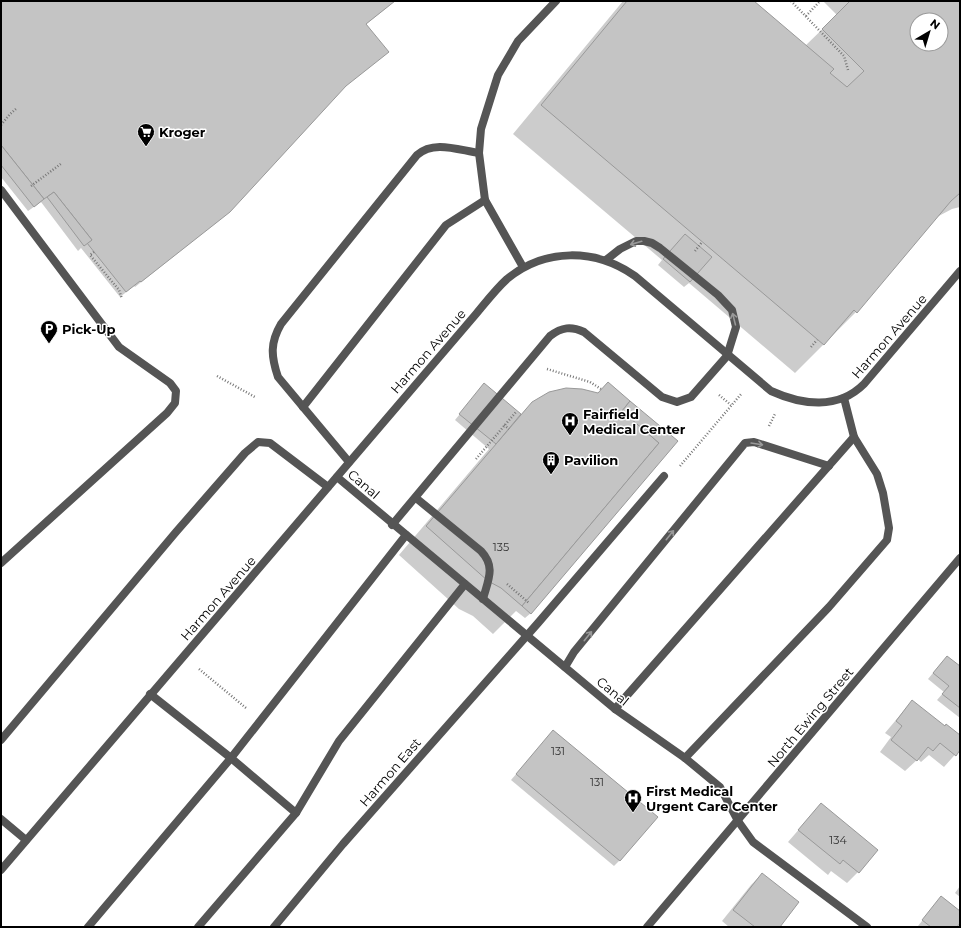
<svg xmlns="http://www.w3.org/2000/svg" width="961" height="928" font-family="Montserrat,sans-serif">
<rect width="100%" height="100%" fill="#fff"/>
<g fill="#0003" fill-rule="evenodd">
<path d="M1,1H395L365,25L388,52L340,90L223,217L135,287L134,286L120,297L81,248L78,251L41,202L28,211L1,177Z"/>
<path d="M623,1H752L805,46L837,15L823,1H960V207L952,209L935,218L856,312L795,373L689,283L684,287L658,265L662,260L513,134ZM917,20H941V44H917Z"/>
<path d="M608,383L531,613L525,618L516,611L493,634L473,616L459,609L399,555L489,449L455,420L484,384L521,415L533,403L597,394Z"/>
<path d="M942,662L960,667V718L937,700L944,692L928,679Z"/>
<path d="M912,701L945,727L960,736V749L944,767L929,755L921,762L918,759L905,771L880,752L891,737L885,733Z"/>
<path d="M553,731L620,860L614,866L511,780Z"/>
<path d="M821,804L858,872L847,883L831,871L828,875L788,842Z"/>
<path d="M762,874L778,927H729L722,921L751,885Z"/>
<path d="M960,886V897L955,893Z"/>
<path d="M936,903L960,912V921L955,927L918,926Z"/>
</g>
<g fill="#c4c4c4" stroke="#999" fill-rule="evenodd">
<path d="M1,1H395L366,24L389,52L346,86L230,212L141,282L140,281L126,292L87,243L92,240L54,192L44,199L1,145Z"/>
<path d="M627,1H754L834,69L830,73L847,87L864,71L822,29L850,1H960V193L951,201L857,313L854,310L824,345L541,105ZM917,20H941V44H917Z"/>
<path d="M1,145L44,199L34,207L1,165Z"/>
<path d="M54,192L92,240L84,246L47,197Z"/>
<path d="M685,234L712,257L690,282L663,259Z"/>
<path d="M608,382L630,401L622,411L659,443L522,606L501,588L488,581L426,526L532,402L549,392L566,388L582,389L598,393Z"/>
<path d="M484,383L521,414L496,444L459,414Z"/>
<path d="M630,401L678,441L531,614L522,606L659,443L622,411Z"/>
<path d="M947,656L960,666V708L942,694L949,686L933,673Z"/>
<path d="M912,700L945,726L946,724L960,735V750L956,756L940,743L933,751L928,747L917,761L891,740L902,726L896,721Z"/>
<path d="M553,730L658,817L620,861L516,774Z"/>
<path d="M821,803L878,850L859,873L843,860L840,864L798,830Z"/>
<path d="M762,873L799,902L780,927H755L733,910Z"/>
<path d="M941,896L960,911V923L957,927H931L922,920Z"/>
</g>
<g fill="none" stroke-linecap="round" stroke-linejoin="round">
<g stroke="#777" stroke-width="2.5" stroke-dasharray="1 2" stroke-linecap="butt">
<path d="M791,1L844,56L848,70"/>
<path d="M806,16L820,1"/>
<path d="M1,125L10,114L17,108"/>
<path d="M31,186L62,163"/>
<path d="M695,251L702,242"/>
<path d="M94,252L90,255L119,290L122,299"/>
<path d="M811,347L817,340"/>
<path d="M547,369L590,382L601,389"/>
<path d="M217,376L255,397"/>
<path d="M719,395L731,405"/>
<path d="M504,425L509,429"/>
<path d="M769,426L775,414"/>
<path d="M476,459L516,412"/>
<path d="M680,466L742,393"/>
<path d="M507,584L529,603"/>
<path d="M199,669L246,708"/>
</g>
<g stroke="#555" stroke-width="8">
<path d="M1,190L119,347L170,383L176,391L175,403L167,413L1,563"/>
<path d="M523,267L485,200L479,153L481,129L498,75L518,41L556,1"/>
<path d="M303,407L446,225L485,200"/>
<path d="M349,462L278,377C271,356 270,343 281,324L417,155C434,140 458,150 479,153"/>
<path d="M337,477L615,709L685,758L720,787L738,821L753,842L867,927"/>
<path d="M416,498L481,551C496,567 488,580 483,599"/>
<path d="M392,525L550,336C562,327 571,326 584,332L662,397L677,402L691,397L727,356L736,327L732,310L718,295L660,248L652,243L644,241H636L620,249L606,260"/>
<path d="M565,667L574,652L745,443L754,442L829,466"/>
<path d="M150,694L231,758L296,813L198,927"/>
<path d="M615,709L854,437"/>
<path d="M1,740L176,532L245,453L258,442L270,443L328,487"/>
<path d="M685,758L829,607L887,540L889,528L883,493L877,474L854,437L844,398"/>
<path d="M296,813L339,741L465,584"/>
<path d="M1,819L26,840"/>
<path d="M88,927L231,758L406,535"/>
<path d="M274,927L343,844L538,623L664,476"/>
</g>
<path stroke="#555" stroke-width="8" d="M1,870L476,314C486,302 496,289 507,279C545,248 595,248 635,276L771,391C802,405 838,410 864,384L960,271"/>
<path stroke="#555" stroke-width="8" d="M647,927L960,558"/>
</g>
<defs><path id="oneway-shaft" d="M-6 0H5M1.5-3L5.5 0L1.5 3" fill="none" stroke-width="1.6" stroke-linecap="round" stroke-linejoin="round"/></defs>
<g stroke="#999">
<use href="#oneway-shaft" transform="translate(636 243) rotate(164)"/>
<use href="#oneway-shaft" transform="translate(734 319) rotate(-104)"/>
<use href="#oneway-shaft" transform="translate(757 444) rotate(9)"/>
<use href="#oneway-shaft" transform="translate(670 535) rotate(-51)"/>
<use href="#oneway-shaft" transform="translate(588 636) rotate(-51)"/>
</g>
<defs>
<symbol id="supermarket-pin" viewBox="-11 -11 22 30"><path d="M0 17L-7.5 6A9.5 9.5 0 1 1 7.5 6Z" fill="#000" stroke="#fff"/><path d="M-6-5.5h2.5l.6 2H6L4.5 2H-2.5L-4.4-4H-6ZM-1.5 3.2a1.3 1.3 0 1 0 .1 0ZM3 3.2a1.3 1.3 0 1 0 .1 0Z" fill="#fff"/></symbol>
<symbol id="parking-pin" viewBox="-11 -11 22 30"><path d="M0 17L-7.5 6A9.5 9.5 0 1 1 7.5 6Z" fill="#000" stroke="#fff"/><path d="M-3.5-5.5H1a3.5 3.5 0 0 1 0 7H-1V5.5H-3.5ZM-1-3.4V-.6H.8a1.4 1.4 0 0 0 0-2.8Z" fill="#fff"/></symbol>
<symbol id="hospital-pin" viewBox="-11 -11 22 30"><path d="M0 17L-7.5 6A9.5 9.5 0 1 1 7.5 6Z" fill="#000" stroke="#fff"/><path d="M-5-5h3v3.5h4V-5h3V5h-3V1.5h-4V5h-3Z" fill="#fff"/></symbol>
<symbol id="building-pin" viewBox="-11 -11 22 30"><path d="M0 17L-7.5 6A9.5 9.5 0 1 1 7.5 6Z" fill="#000" stroke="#fff"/><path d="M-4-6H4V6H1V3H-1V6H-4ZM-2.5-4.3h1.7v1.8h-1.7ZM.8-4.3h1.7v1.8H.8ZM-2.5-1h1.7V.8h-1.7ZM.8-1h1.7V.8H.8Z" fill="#fff"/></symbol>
</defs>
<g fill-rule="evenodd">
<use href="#supermarket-pin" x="136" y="122" width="20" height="27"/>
<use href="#parking-pin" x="39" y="319" width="20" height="27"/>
<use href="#hospital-pin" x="560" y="411" width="20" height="27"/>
<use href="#building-pin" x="541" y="450" width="20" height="27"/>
<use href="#hospital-pin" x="623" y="788" width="20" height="27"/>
</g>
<g text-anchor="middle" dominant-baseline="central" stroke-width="3" stroke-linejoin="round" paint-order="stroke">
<g font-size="11" fill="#313131">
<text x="501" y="547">135</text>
<text x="558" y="751">131</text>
<text x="597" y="782">131</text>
<text x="838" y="840">134</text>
</g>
<g font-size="13" font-weight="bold" fill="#000" stroke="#fff" text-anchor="start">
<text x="159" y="132">Kroger</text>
<text x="62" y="329">Pick-Up</text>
<text x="583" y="414">Fairfield<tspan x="583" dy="15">Medical Center</tspan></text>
<text x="564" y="460">Pavilion</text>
<text x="646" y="791">First Medical<tspan x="646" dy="15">Urgent Care Center</tspan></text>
</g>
<g font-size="13" fill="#000" stroke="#fff">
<text transform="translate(889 336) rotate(-49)">Harmon Avenue</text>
<text transform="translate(428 351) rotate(-49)">Harmon Avenue</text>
<text transform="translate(364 484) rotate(41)">Canal</text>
<text transform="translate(218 598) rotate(-49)">Harmon Avenue</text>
<text transform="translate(613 691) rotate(39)">Canal</text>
<text transform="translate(810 717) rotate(-50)">North Ewing Street</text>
<text transform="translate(390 772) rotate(-49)">Harmon East</text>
</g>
</g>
<rect width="961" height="928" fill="none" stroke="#000000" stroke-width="4"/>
<g transform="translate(929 32) rotate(38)"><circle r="19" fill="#ffffff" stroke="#999999"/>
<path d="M0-3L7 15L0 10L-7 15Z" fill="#000000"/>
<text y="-6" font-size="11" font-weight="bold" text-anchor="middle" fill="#000000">N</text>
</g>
</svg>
